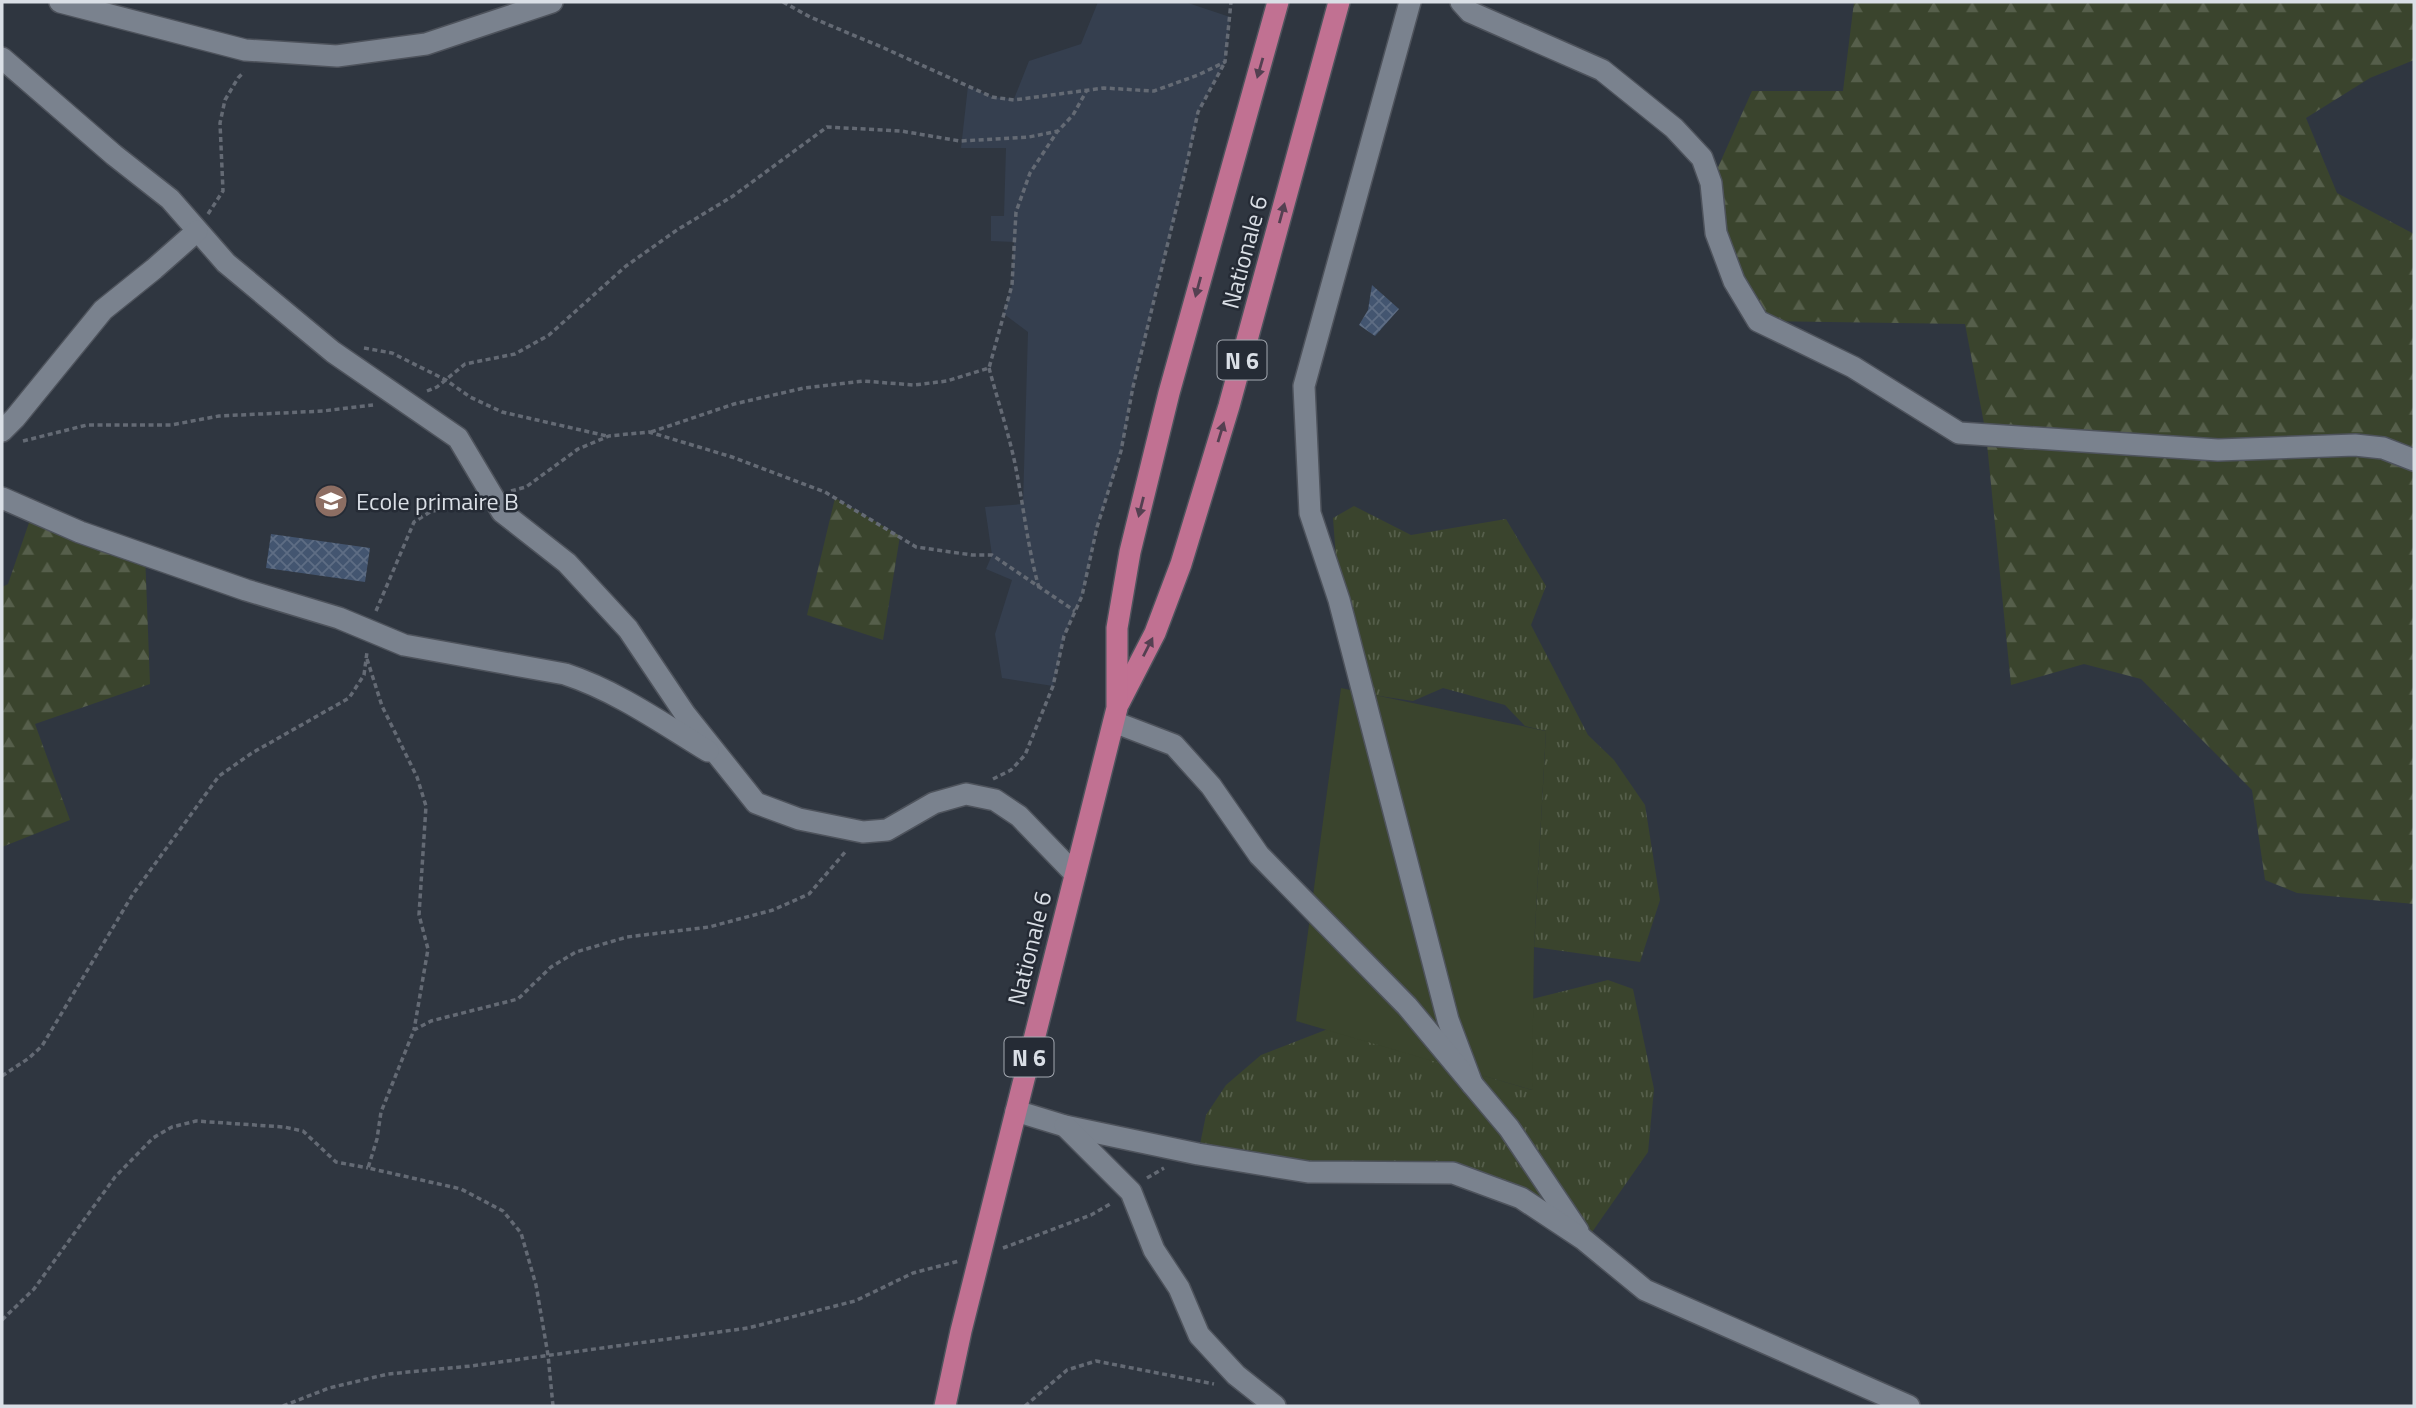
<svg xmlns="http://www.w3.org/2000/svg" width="2416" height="1408" font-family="'Titillium Web',sans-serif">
<defs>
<pattern id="grass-tufts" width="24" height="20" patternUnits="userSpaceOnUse" patternTransform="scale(1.75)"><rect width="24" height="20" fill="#3a442d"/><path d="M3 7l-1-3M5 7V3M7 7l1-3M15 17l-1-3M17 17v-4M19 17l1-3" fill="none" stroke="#565f4b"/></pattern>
<pattern id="forest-firs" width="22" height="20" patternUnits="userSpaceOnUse" patternTransform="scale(1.75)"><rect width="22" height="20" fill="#3a442d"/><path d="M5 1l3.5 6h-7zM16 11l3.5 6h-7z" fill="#565f4b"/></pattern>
<pattern id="building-cross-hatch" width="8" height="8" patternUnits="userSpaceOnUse" patternTransform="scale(1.75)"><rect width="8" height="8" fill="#435570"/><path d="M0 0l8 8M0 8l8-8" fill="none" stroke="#5e6d84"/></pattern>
</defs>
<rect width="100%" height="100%" fill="#2f3640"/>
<path fill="#353f4f" d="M1098,2H1185L1230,17L1225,62L1198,112L1185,172L1133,387L1121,451L1097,527L1082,596L1064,636L1053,686L1002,678L995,634L1012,580L986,569L992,555L985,507L1023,504L1028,332L1004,314L1012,285L1014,242L991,241V216H1004L1006,148H961L968,86L992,97L1014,99L1029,61L1081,44Z"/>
<g fill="url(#grass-tufts)">
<path d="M1354,506L1411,535L1506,519L1546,586L1531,625L1588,735L1614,760L1645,805L1660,900L1640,962L1534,947L1546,731L1525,726L1505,705L1443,688L1413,701L1373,695L1339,600L1333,518Z"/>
<path d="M1608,980L1633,989L1654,1089L1648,1152L1590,1235L1453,1173L1198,1154L1206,1115L1226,1085L1261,1055L1328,1029L1532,1090V999Z"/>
</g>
<g fill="url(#forest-firs)">
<path d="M1854,2H2414V60L2370,78L2306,118L2337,193L2414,234V904L2297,893L2265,880L2252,790L2141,679L2084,664L2011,685L1986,434L1965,324L1758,321L1734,281L1711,183L1752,91H1843Z"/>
<path d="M835,498L900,536L883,640L807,615Z"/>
<path d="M33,511L145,553L150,684L35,724L70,820L2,847V587L8,584Z"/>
</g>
<path fill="#3a442d" d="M1341,688L1546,731L1534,947L1532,1090L1296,1021Z"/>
<g fill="url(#building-cross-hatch)">
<path d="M1372,285L1399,309L1375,336L1359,325L1368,310Z"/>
<path d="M271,534L370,548L365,582L266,568Z"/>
</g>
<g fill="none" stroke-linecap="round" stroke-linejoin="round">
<defs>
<g id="minor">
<path d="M60,2L245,50L337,56L426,44L552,2"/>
<path d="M1410,2L1304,386L1310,513L1339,600L1448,1020L1472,1084"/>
<path d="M1461,2L1470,12L1602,70L1674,128L1702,158L1711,183L1716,233L1734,281L1758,321L1853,367L1959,433L2218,450L2355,445L2383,448L2414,460"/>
<path d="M2,58L114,155L170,199L226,263L333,352L458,438L502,512L567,563L628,629L685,714L756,803L799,819L863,832L887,830L934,803L966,794L995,800L1019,816L1075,874"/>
<path d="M2,431L15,418L103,310L154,269L197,231"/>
<path d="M2,498L80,532L246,590L339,618L404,645L565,674C617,691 662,723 708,751"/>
<path d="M1114,722L1174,745L1211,786L1259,855L1407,1006L1472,1084L1509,1128L1578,1231"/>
<path d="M1016,1111L1065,1126L1198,1154L1308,1172L1453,1173L1521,1198L1583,1239L1645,1290L1909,1406"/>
<path d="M1065,1126L1131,1192L1154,1250L1179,1288L1199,1335L1236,1375L1275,1406"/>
</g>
<g id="major">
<path d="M1119,703L1155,633L1181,564L1229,406L1339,2"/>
<path d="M945,1406L961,1331L1117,708V628L1130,552L1169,393L1278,2"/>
</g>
</defs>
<use href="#minor" stroke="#4e535c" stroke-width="24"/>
<use href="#major" stroke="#4e535c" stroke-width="24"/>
<g stroke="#646a74" stroke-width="3.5" stroke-dasharray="5 3.5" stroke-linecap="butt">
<path d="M783,2L810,17L884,48L992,97L1014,100L1104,88L1154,91L1198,75L1225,62L1231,2"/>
<path d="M208,214L223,191L220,123L225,100L238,78L244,72"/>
<path d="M364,348L392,353L446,380L470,397L502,412L607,436"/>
<path d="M989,368C997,398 1007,428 1014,459C1023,501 1027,545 1039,588"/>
<path d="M427,391L437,387L465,364L515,354L549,335L626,266L677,230L733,196L827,127L901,131L960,141L1029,137L1058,131L1073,115L1087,90"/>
<path d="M651,432L734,404L804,388L863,381L914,385L947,381L989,368L1012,285L1016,212L1030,173L1057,132"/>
<path d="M23,441L87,425H171L219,416L323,411L373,405"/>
<path d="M511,491L526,487L578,449L609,436L649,432L732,457L825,492L916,547L972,555H992L1075,611"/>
<path d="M376,611L414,522L430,512L473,501"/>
<path d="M367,659L382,706L417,777L426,806L419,915L428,949L414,1030"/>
<path d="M993,779L1011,770L1025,755L1053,686L1064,636L1082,596L1097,527L1121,451L1133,387L1185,172L1198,112L1225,62"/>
<path d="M2,1076L29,1058L42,1046L133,894L219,776L252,753L349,698L364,675L367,652"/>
<path d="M1147,1178L1164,1168"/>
<path d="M1003,1248L1091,1215L1112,1203"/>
<path d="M2,1320L34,1289L115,1177L153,1138L172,1127L196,1121L284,1127L303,1131L336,1162L368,1168"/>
<path d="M283,1406L329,1388L388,1374L471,1366L748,1328L855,1301L913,1273L959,1261"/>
<path d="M553,1406L548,1355L536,1285L521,1233L503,1211L461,1189L368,1168L377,1139L381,1112L414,1030L431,1021L518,999L551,967L576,952L627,937L709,927L773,910L809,894L847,850"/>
<path d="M1025,1406L1067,1370L1096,1361L1214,1384"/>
</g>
<use href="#minor" stroke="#7a828e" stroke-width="21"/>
<use href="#major" stroke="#c17192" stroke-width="21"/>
</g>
<defs><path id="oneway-solid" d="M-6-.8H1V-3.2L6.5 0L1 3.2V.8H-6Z" transform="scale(1.75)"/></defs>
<g fill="#544051">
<use href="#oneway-solid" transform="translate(1260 68) rotate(106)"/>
<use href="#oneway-solid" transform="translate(1282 213) rotate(-75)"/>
<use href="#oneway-solid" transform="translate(1198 287) rotate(105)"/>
<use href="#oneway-solid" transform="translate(1221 432) rotate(-73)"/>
<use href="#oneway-solid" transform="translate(1141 507) rotate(104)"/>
<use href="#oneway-solid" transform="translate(1148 647) rotate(-63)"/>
</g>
<defs>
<symbol id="school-disc" viewBox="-11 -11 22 22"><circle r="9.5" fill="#8d6e63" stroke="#252b35"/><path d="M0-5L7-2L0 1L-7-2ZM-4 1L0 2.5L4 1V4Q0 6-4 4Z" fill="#fff"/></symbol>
</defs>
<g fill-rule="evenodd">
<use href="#school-disc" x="312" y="482" width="38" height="38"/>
</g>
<g text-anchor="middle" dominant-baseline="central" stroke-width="5" stroke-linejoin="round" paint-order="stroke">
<g fill="#252b35" stroke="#a4a9b1" stroke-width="2">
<rect x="1217.5" y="340.5" width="49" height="39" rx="5"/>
<rect x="1004.5" y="1037.5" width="49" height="39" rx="5"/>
</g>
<g font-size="23" font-weight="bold" fill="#dadfe6">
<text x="1242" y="360">N 6</text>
<text x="1029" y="1057">N 6</text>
</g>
<g font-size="24" fill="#dadfe6" stroke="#252b35">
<text transform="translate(1244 252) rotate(-75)">Nationale 6</text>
<text transform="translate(1029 948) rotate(-76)">Nationale 6</text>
</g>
<g font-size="24" fill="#dadfe6" stroke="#252b35" text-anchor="start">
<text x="356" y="501">Ecole primaire B</text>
</g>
</g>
<rect width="2416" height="1408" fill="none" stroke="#dadfe6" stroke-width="7"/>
</svg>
